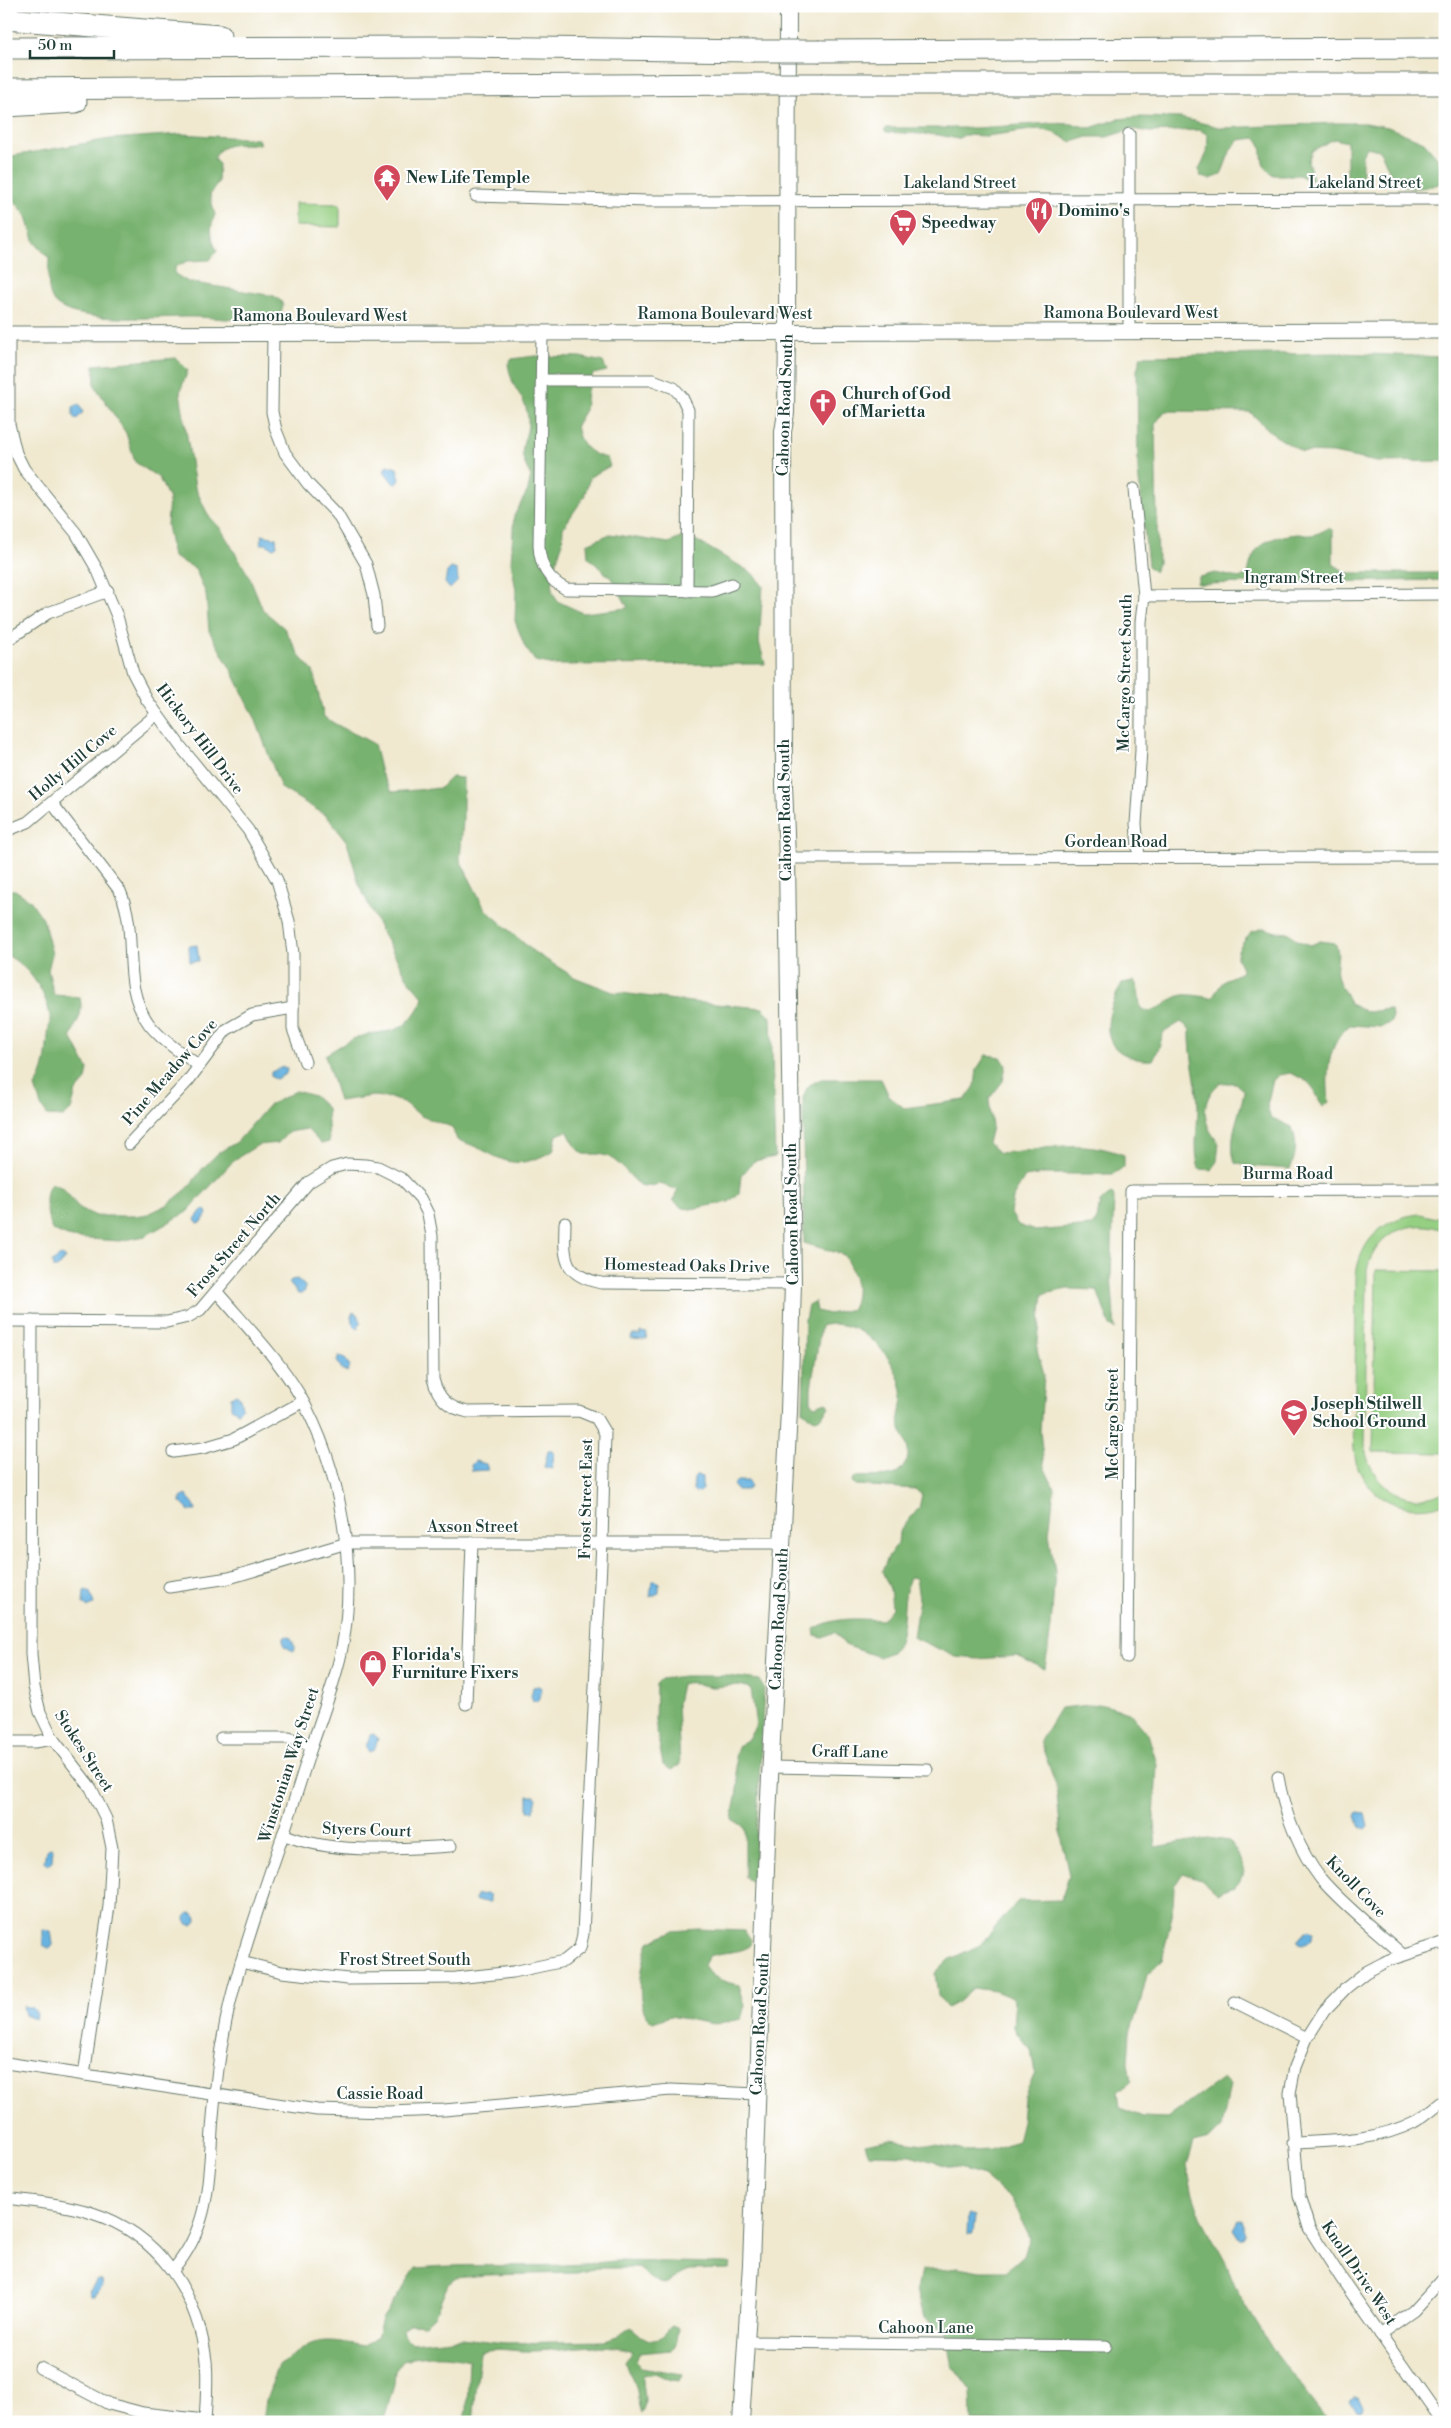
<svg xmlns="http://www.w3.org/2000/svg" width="1451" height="2428" font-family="'Libre Bodoni',serif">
<rect width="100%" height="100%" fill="#fff"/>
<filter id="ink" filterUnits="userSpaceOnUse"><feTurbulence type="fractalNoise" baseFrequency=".02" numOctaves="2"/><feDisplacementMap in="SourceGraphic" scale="10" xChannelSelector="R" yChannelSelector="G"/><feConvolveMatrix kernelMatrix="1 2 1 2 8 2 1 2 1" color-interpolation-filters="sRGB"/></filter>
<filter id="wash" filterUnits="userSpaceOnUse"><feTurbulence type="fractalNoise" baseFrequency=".0096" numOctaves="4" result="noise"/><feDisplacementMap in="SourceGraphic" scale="20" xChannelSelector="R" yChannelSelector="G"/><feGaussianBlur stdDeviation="1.12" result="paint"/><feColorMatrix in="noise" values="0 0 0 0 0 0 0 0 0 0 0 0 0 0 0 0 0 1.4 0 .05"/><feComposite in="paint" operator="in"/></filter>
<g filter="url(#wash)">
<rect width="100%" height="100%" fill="#f0e9d0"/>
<g fill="#95cf82" stroke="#5a865b">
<path d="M295,203L340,204V227L295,226Z"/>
<path d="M1420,1214L1445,1220V1231C1411,1216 1376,1234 1367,1269L1365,1445C1368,1484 1408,1512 1445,1491V1503C1410,1516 1370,1502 1357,1465C1351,1445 1354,1421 1355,1400C1355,1359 1356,1318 1356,1277C1359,1241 1384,1217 1420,1214Z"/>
<path d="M1376,1270L1445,1271V1453L1373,1452Z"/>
</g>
<g fill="#78b270" stroke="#4c7852">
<path d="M1137,117L1181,118L1223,128L1336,123H1365L1388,127L1424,142L1437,157L1443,174L1439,184C1425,188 1405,193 1394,179C1387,170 1386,159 1379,150L1366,147L1362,156V180L1353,184L1347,178V142L1334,139L1312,151L1308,161L1313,179H1307L1299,175H1273C1270,172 1266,169 1264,165C1260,156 1265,147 1256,138L1239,140L1231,149L1221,175L1210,179L1201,177L1199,169L1207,153L1208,135L1200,130L1150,132L1132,129L1107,137H1088L1072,142L1055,133L1039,129L986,136L964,135L958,139L939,135L886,132L884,130L887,128H976L1051,123L1072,124L1090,128L1118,119Z"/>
<path d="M182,134L258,139L260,144C244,145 220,140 214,159L219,164L218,182L210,195L215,215C209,227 211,238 217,251L210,260L188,261L175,267V274L188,282L274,296L281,301L283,306L280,315C255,324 224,318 197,317C164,316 83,325 57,305C45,296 49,272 49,258L35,243L27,217L14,200L6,177V157L110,139Z"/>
<path d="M1339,353L1445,357V461L1377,462L1333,453L1302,452L1274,435L1250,412L1165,411L1155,424L1158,564L1154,572L1148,566L1138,471L1137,370L1141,356Z"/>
<path d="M535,356L580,357L603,362L607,371L593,374L587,391L585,410L576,425C579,444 588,454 607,458L610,466L590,477L584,497L563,528L562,545L554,568L552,590L557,601L583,613L628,608L614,581L588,557L587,544L610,534L669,543L687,535L752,573L763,586L759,642L765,664L555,665L535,661L525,647L515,621L516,590L511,562L514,516L528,490L531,476C511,443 533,441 527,412C525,401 518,393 513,383C511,377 509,370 508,364L512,359Z"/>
<path d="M176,358L188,370L180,392L195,487L208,515L221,529L250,578L263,610L284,628L301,658L313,671L324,717C340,728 357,734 374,744L381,773L392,792L440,788L451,777L463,778V821L460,860L485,909L534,952L574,977L613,992L691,1002L763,1008L771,1017L775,1157L754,1161L741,1176L739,1193L729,1202L691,1209L682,1208L673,1200L678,1190L660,1184L643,1187C630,1179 619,1158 603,1155C598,1153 590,1155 583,1154L575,1145L567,1131L557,1135L553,1151C505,1177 500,1152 457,1140L452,1127L421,1116L405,1103L393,1098L373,1096L339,1101L325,1055C334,1050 344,1043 353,1039C389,1025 401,1043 424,998L409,981L379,927L359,884L347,842L327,816L281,788L255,718L233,673L209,631L206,594L195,568L173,557L167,525L169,499L159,478L135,462L126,433L95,386L94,365Z"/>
<path d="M1329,528L1333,531V564L1347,573H1438L1445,562V580L1197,584L1199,577L1215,573L1239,578L1248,574C1253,543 1268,537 1298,534C1302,534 1306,536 1310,535C1316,535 1323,531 1329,528Z"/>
<path d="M6,890H15L30,900L43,919L52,954L48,970L54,995L80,997C84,1017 76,1020 71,1037L88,1069L86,1080L76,1091L71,1110L63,1117L48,1116L41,1106L35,1087C46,1070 46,1055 48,1036C48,1029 51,1022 50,1016C46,992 28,965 6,955Z"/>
<path d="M1264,928L1276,932L1290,933L1298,941L1311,945L1320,941L1335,943C1341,953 1335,964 1337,975C1339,986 1347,993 1350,1004L1368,1012L1389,1009L1392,1014L1391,1022L1382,1027L1350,1025C1327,1044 1326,1074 1329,1102L1323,1107L1310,1083L1291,1073L1279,1075L1273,1080L1267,1105L1270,1117L1292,1127C1297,1143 1297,1154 1290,1169L1246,1166L1235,1163C1227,1137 1240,1116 1244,1091L1235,1083H1220C1199,1100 1202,1125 1219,1143L1217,1161L1212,1170L1199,1169C1193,1148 1198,1128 1198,1107C1197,1080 1189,1056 1190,1029L1181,1022L1163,1033L1159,1048L1153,1060C1142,1061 1136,1059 1126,1055C1095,1042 1111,1004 1122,983L1134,981C1140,988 1138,999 1141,1009C1161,1016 1166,997 1184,995C1192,994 1203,997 1212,998L1224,980L1242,972C1242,965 1238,962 1237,957C1236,950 1247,938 1251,932Z"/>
<path d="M986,1055L1001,1057L1006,1065L1003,1081L989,1099L992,1127L988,1143L999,1153C1045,1150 1078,1137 1124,1155V1167L1113,1174H1043L1025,1177L1014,1195L1010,1212L1018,1225L1035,1231L1092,1226L1097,1220L1100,1202L1112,1193L1114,1197L1111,1274L1115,1329L1110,1326L1097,1290L1068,1289L1043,1294L1037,1350L1044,1375L1040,1431L1044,1467L1054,1488L1049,1534L1055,1571L1051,1627L1045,1669L1017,1656L978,1659L956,1657L913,1637L919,1599L916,1578L910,1577C901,1597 906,1625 898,1644C895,1652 886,1654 879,1657L845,1645L835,1632L823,1637L815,1635L814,1629C836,1616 858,1619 882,1620L892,1608L890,1589L882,1571L889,1555L898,1543L899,1532L919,1508L922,1495L915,1489L856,1485L851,1481L856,1477C868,1475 892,1480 900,1471C919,1450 899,1438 899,1417C899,1411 903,1405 903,1398C901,1361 860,1314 821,1326L811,1388V1403L815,1406L826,1402L829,1407L821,1417L815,1419L803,1412L805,1320L808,1305L815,1301L817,1311L829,1314L852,1309C861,1288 854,1274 844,1255L804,1243L803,1098L808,1086L821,1079H881L889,1096L904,1108L965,1100L975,1086L977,1069Z"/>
<path d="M296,1091L314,1096L327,1108L329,1142L321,1144L307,1129L289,1132L278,1143L258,1145L234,1160L187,1212L145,1236L120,1241L73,1238L52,1230C47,1215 42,1197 51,1183L63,1188L79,1208L96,1216H144L167,1205L187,1189L203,1168L218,1153L237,1142L269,1105Z"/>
<path d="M684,1676H726L760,1680L764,1688L754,1879L749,1881L745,1877V1831L743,1826L732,1819L738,1784L735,1756L739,1745L747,1740L756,1726L751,1689C738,1682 726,1687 712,1687C700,1686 693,1680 681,1684L677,1703L680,1765L672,1770L663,1765L655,1721L656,1684L661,1679Z"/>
<path d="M1099,1704L1129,1712L1148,1734L1157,1764L1154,1821L1156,1847L1208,1838L1229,1841L1240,1857L1245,1872L1235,1887L1217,1893L1201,1879L1183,1873L1174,1886L1173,1910L1162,1961L1147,1975L1140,2003L1130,2033L1128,2063L1131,2080L1118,2092L1120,2108L1143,2117L1168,2118L1223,2078L1230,2085L1222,2127L1210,2139L1194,2143L1187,2166L1192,2191L1201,2217L1226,2263L1238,2293L1273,2350L1329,2422H972L971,2391L953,2367L946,2331L924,2318L917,2289L921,2271L958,2267L980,2271H1006L1024,2255L1030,2237L1011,2199L983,2176L910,2155L869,2154L865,2144L891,2139L968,2151L991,2150L1017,2141L1022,2121L1024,2097L1035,2073L1031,2050L1013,2027L1015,1999L995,1991L973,1988L958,2002L947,2008L938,1996L935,1973L948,1960L980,1945L1018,1901L1061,1900L1069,1876L1061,1835L1056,1785L1040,1741L1060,1708Z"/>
<path d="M698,1929L744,1931L751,1939L750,1946C738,1954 723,1951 709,1956L704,1965C711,1978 724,1982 739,1985L745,2005L741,2019L714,2024L670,2016L653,2022C632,2009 642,1961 649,1942L673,1931Z"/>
<path d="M614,2261L727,2263L731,2264L729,2269L690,2270L665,2284L659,2283L638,2268H596L577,2273L484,2275L456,2278L448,2284L435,2315L425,2325L410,2324L403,2329L405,2338L412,2343L461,2338L506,2343L605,2341L617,2337L631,2327C649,2343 656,2347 672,2325L679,2328L677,2341L671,2350L639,2353L636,2361L641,2367L682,2374L679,2381L670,2380L655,2373L643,2375C642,2389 649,2402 641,2413C637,2404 639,2393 635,2385C631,2376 627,2371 625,2362L632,2351C600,2340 564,2351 531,2351C514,2352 496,2346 480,2352L473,2422H464L467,2409L469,2360C447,2354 425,2355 403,2360L395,2371L394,2385L383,2422H263L266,2400L279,2365C289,2360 295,2352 305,2347C323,2336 344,2343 364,2346L377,2337L382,2319L416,2268C482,2262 548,2270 614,2261Z"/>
</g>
<g fill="#69b3e1" stroke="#44788a">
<path d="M79,404L83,412L76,420L73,416V407Z"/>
<path d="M387,465L397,468L400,479L398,483H393L384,471Z"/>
<path d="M262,535L276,538L277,546L273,548L266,544H260Z"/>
<path d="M451,568L457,570L458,581L450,589L445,583L447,572Z"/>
<path d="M197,945L199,961L190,962L189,946Z"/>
<path d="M283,1067L287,1068L286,1074L276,1079L271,1077V1072Z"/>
<path d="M202,1210L206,1211L207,1214L202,1222L198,1223L195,1219Z"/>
<path d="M62,1255L66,1258L57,1268H53L52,1262Z"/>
<path d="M297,1279L305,1286V1291L301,1294H298L289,1283L291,1280Z"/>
<path d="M353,1312L357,1314L361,1322L358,1328L354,1327L351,1317Z"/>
<path d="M641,1332L647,1333L646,1340L631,1339L632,1335H641Z"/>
<path d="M339,1356L344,1357L350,1367L347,1372L343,1371L337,1361Z"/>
<path d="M236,1394L240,1397L242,1408L238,1412L231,1408V1397Z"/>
<path d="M548,1451H552L554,1454L552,1469L544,1467Z"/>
<path d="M475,1461L486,1464L488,1470L472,1471L471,1465Z"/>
<path d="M697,1475L702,1477V1489L700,1492L695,1493L693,1490L694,1478Z"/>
<path d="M737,1481H748L751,1487L747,1490H737L733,1485Z"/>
<path d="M186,1495L194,1504L196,1511H189L181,1503V1498Z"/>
<path d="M655,1580L659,1583V1593L650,1597L652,1582Z"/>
<path d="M86,1590L90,1592L94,1604L88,1608L83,1604L84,1591Z"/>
<path d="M286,1636L290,1637L295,1647L293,1651L284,1646L283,1639Z"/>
<path d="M538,1686L542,1688L538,1701H533L531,1696L533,1687Z"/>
<path d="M374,1734L378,1739L374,1750L369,1752L366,1747L370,1735Z"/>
<path d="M528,1796H535L537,1798L534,1811H528Z"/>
<path d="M1358,1812L1365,1813L1368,1826L1365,1829L1360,1827L1356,1816Z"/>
<path d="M51,1847L53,1848L52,1862L47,1865L44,1861L46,1851Z"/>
<path d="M486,1894L490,1895V1902L475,1901L476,1895Z"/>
<circle cx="191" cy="1919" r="6"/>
<path d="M43,1930L51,1931L53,1944L49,1949L43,1945Z"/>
<path d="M1308,1930L1313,1932C1313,1938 1307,1945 1301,1945L1298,1941Z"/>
<path d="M23,2006L33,2008L37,2014L35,2019L25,2015Z"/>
<path d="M968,2215L975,2217L973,2234H967Z"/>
<path d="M1238,2220L1241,2221L1246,2233L1243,2238H1239L1233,2229Z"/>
<path d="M97,2280L102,2281L103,2285L95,2296H91L89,2291Z"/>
<path d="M1353,2397H1358L1363,2404L1362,2409L1358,2410L1350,2401Z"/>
</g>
</g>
<g filter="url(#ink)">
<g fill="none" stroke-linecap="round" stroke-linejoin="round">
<defs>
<g id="minor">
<path d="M476,196L648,201L1445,199"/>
<path d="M1129,331V134"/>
<path d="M542,332L539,546C540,566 548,580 566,589L712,591L732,584"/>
<path d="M9,334V424L16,453L24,469L76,533L98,571L117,616L133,673L147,700L181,747L248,830L277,880L289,921L293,954V1029L305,1062"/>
<path d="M273,334L272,412L276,430L285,453L308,484L337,514L366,564L374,595L377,626"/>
<path d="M542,380H653L674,388L682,397L688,410L687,591"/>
<path d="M1134,489L1144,596L1141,622V750L1136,824L1139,858"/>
<path d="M1144,596L1445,594"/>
<path d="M6,641L48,613L108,591"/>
<path d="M52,803L120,891C140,936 119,983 149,1024C162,1041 182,1053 199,1066"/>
<path d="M6,831L28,822L157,714"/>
<path d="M787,858L1445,857"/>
<path d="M129,1144L188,1081L226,1030L252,1015L293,1008"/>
<path d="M565,1223C564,1257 562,1275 601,1283L793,1284"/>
<path d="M6,1321L167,1322L188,1317L200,1310L309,1182L332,1168L347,1164L365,1165L378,1167L402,1179L420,1198L428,1214L432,1236L433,1379C438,1399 449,1408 468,1412L579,1411L596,1418L605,1433L602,1542L583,1934L580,1948L564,1961L513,1972L456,1978L348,1979L282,1972L241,1962"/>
<path d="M32,1321L31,1654L34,1687L40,1712L53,1739L91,1788L106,1819L112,1848L109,1906L84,2075"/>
<path d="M173,1452L203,1448L234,1439L302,1402"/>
<path d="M169,1587L229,1578L347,1543H783"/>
<path d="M1127,1657L1131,1191L1445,1190"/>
<path d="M466,1704L472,1543"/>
<path d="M221,1738H289L312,1745"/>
<path d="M6,1742H35L53,1739"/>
<path d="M771,1767L928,1770"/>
<path d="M1278,1777C1284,1812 1299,1851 1321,1879C1345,1907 1376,1930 1403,1955"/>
<path d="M283,1834C331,1855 400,1849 451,1846"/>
<path d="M1235,2002L1307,2038"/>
<path d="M6,2063L317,2110L388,2112L444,2110L671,2090L757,2094"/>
<path d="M1293,2143C1334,2141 1377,2141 1414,2122C1425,2116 1435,2106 1445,2099"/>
<path d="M6,2198C35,2202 65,2204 92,2213C159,2234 198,2294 206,2361C208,2381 206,2402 205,2422"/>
<path d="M173,2270C213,2223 208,2174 213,2117C216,2079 221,2040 230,2003C241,1957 257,1912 272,1867C286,1828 298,1788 311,1748C322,1716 334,1685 341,1653C359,1569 341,1468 299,1394C277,1357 245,1325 217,1292"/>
<path d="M1380,2334L1413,2311L1445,2276"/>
<path d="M745,2342L1106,2346"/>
<path d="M40,2368L109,2404L143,2413L205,2420"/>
<path d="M1442,2422L1341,2278L1309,2228L1299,2195L1290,2093L1295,2067L1307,2038L1324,2011L1346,1988L1366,1972L1389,1960L1445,1942"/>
</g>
<path id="tertiary" d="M6,334L1445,331"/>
<path id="secondary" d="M741,2422L751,2264L768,1816L789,1411L793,1284L787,858L784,785L783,432L786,413L787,331L788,6"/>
<g id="motorway">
<path d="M6,19L220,36"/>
<path d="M6,48L460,47L751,51"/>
<path d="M820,51L1445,48"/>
<path d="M824,84H1445"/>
<path d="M6,89L750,84"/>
<path d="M6,106L76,102"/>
</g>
</defs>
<use href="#minor" stroke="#68796b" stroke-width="13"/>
<use href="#tertiary" stroke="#68796b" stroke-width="17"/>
<use href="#secondary" stroke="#68796b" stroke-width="18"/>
<use href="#motorway" stroke="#68796b" stroke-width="23"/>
<use href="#minor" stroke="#fff" stroke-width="11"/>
<use href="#tertiary" stroke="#fff" stroke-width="15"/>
<use href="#secondary" stroke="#fff" stroke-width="16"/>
<use href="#motorway" stroke="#fff" stroke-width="21"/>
<defs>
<g id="motorway-bridge">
<path d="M751,51H820"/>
<path d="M750,84H824"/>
</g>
</defs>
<use href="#motorway-bridge" stroke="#68796b" stroke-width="23" stroke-linecap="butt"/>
<use href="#motorway-bridge" stroke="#fff" stroke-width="21"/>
</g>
</g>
<defs>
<symbol id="temple-pin" viewBox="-11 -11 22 30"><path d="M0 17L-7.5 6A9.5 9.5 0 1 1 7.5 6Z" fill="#d1495b" stroke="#fff"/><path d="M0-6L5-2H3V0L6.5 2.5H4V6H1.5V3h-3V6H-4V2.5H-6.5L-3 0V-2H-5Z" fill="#fff"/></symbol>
<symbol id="restaurant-pin" viewBox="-11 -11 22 30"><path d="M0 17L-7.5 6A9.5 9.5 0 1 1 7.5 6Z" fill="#d1495b" stroke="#fff"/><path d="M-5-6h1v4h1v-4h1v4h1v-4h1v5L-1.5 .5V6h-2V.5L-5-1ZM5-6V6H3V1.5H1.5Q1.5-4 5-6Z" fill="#fff"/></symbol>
<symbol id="supermarket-pin" viewBox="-11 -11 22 30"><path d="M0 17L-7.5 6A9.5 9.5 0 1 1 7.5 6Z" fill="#d1495b" stroke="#fff"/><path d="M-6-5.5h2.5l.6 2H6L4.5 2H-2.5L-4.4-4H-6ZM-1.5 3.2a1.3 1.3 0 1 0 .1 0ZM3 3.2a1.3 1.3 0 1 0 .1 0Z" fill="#fff"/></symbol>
<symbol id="church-pin" viewBox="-11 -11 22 30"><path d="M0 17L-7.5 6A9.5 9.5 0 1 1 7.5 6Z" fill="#d1495b" stroke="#fff"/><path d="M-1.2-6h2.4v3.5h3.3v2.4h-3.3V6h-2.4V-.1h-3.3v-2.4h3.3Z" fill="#fff"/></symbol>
<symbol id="school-pin" viewBox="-11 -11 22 30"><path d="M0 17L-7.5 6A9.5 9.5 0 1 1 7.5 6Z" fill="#d1495b" stroke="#fff"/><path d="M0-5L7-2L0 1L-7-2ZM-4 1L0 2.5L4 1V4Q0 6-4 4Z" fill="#fff"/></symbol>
<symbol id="shop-pin" viewBox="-11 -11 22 30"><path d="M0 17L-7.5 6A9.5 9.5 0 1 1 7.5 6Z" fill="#d1495b" stroke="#fff"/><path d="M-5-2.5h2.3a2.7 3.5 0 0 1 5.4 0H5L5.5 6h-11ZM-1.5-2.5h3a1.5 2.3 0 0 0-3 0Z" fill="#fff"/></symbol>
</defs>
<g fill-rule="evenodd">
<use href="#temple-pin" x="371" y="162" width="32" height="43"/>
<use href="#restaurant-pin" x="1023" y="195" width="32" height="43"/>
<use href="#supermarket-pin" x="887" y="207" width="32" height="43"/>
<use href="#church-pin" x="807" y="387" width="32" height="43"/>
<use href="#school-pin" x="1278" y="1397" width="32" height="43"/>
<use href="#shop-pin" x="357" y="1648" width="32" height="43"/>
</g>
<g text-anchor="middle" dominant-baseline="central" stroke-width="4" stroke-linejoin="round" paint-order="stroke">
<g font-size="16" font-weight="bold" fill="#1f3d34" stroke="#fff" text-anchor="start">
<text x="406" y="178">New Life Temple</text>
<text x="1058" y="211">Domino's</text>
<text x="922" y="223">Speedway</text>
<text x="842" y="394">Church of God<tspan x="842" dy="18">of Marietta</tspan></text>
<text x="1313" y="1404">Joseph Stilwell<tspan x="1313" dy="18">School Ground</tspan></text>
<text x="392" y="1655">Florida's<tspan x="392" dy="18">Furniture Fixers</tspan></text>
</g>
<g font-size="16" fill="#1f3d34" stroke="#fff">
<text x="960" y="183">Lakeland Street</text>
<text x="1365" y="183">Lakeland Street</text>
<text x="1131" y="313">Ramona Boulevard West</text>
<text x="725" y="314">Ramona Boulevard West</text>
<text x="320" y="316">Ramona Boulevard West</text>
<text transform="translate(785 405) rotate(-88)">Cahoon Road South</text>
<text x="1294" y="578">Ingram Street</text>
<text transform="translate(1125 673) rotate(-89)">McCargo Street South</text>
<text transform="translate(200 739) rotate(53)">Hickory Hill Drive</text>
<text transform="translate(73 763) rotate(-40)">Holly Hill Cove</text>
<text transform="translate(785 810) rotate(-91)">Cahoon Road South</text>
<text x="1116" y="842">Gordean Road</text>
<text transform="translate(170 1072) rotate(-49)">Pine Meadow Cove</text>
<text x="1288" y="1174">Burma Road</text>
<text transform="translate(792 1214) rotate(-91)">Cahoon Road South</text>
<text transform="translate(234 1245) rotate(-49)">Frost Street North</text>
<text transform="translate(687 1266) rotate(1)">Homestead Oaks Drive</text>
<text transform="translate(1113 1424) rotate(-90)">McCargo Street</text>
<text transform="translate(586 1499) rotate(-89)">Frost Street East</text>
<text x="473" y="1527">Axson Street</text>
<text transform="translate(779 1619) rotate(-87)">Cahoon Road South</text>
<text transform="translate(84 1751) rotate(57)">Stokes Street</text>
<text transform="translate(850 1752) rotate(1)">Graff Lane</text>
<text transform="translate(289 1765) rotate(-72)">Winstonian Way Street</text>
<text transform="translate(367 1830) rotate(2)">Styers Court</text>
<text transform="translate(1356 1887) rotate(46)">Knoll Cove</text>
<text x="405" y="1960">Frost Street South</text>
<text transform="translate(760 2024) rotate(-87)">Cahoon Road South</text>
<text x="380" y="2094">Cassie Road</text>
<text transform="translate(1359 2273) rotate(56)">Knoll Drive West</text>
<text x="926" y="2328">Cahoon Lane</text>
</g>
</g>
<rect width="1451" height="2428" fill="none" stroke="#fff" stroke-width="25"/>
<path d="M30 50v8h84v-8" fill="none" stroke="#1f3d34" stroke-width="2.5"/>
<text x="38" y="50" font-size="15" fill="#1f3d34" stroke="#ffffff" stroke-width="4" paint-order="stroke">50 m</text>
</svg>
